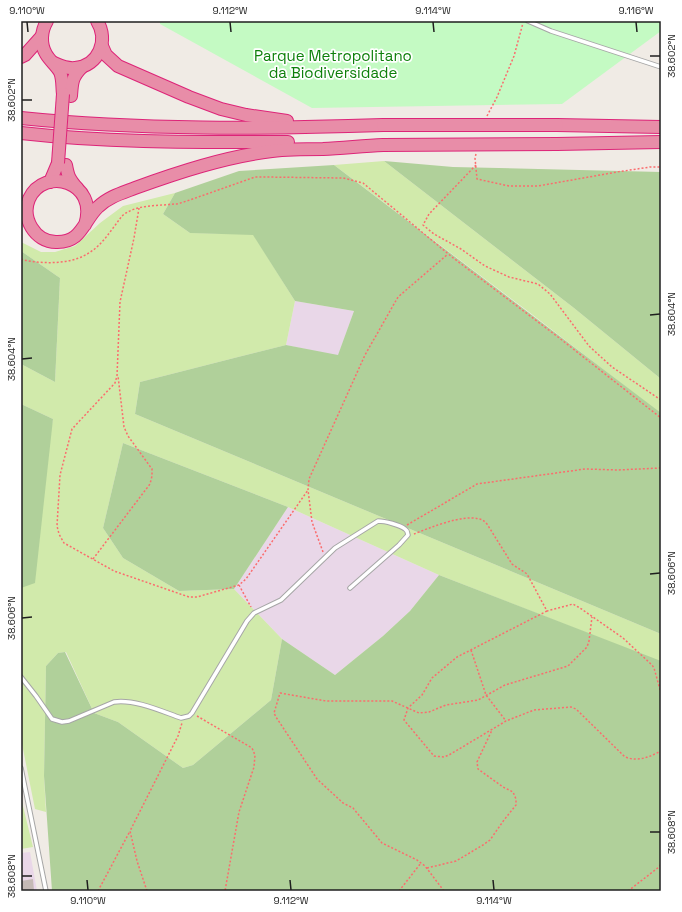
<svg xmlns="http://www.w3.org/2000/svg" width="682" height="912" font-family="'Space Grotesk',sans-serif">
<rect width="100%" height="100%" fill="#f0ebe5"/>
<g fill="#e9d7e8">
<path d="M295,301L354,311L338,356L286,345Z"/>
<path d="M288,507L439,575L410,611L383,636L335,675L282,639L234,589Z"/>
<path d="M30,852L37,891H21V853Z"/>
</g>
<g fill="#d1eaab">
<path d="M384,161L574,308L661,379V414L529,312L334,165Z"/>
<path d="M175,193L163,214L190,233L253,234L295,301L286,345L242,356L140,382L135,414L661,634V662L439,575L288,507L123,443L103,528L123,558L179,591L234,589L282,639L271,700L193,765L183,768L118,722L94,713L66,652L58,653L46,666L44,776L46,812L35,809L21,739V587L53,419L21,404V364L55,382L60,278L21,251V242L41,252H55L75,246L100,223L123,206Z"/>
<path d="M21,798L33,847L21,849Z"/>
</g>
<g fill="#b0d09a">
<path d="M384,161L453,167L661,172V379L574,308Z"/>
<path d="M334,165L661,413V634L135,414L140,382L242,356L286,345L338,355L354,311L295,301L253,235L190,233L163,214L175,193L239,171Z"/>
<path d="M21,251L60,278L55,382L21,364Z"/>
<path d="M21,404L53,419L35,583L21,588Z"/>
<path d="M123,443L288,507L234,589L179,591L123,558L103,528Z"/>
<path d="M439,575L661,661V891H52L44,776L46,666L58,653L65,652L94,713L118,722L183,768L193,765L271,700L282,639L335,675L383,636L410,611Z"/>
</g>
<path fill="#c4fac3" d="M160,21H661V31L562,104L312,108L160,24Z"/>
<path fill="#c5bab5" d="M33,879L34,891H21V881Z"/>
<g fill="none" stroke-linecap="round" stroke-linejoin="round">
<defs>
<g id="lane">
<path d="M528,21L551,31L661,67"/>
<path d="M21,677L36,696L52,719L62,722L69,721L114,702C135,699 161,711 181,718L189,716L192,713L247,621L254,613L281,600L335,548L378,521C385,521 400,525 405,529C408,531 407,532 408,535L399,545L350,588"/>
<path d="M21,768L46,891"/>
</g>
<g id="highway">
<path d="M47,21C41,31 40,44 46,54C50,61 56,65 60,72C63,79 62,87 63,94"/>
<path d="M102,46L106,55L118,66L189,97L221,109L246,115L287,121"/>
<path d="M21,57L25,55L42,36"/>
<path d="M54,63C61,66 67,69 75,68C99,66 109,40 97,21"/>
<path d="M71,96C72,82 72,77 82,67"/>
<path d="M21,118C141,130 263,129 383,125"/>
<path d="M557,125L661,127"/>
<path d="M21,133C110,143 199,142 288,142"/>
<path d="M557,144L661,142"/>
<path d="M66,165C68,176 69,179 77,188"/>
<path d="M50,182L58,163"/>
<path d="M85,225C99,181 44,166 29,199C21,218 35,242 56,242C82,243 83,221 98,207C108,197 122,193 135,188C179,172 225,157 272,151C289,149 306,149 323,149C343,148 363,146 383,145"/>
</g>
</defs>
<use href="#lane" stroke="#a6a6a6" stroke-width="5.5"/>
<use href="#highway" stroke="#dd2478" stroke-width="14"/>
<g stroke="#fb6c6d" stroke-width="1.5" stroke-dasharray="2 2" stroke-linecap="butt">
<path d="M487,116L497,97L514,56L523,23"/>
<path d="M476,154L475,158L477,179L509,186H538L617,172L650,167H661"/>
<path d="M476,165L429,214L423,225L434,234L461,249L485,266L509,277L538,284L550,294L589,346L612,367L661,400"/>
<path d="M139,208L134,238L120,302L117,376L115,383L72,429L60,475L57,526L59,534L64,543L114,571L189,597H197L239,585L246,579L308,490"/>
<path d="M21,259C26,261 31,261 36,262C59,264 82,262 99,245C108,236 115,225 122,216C136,204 158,206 175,204C179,204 183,202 187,201L255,177H264L343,178L363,183L452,257L558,337L661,418"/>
<path d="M407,525L477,484L484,483L585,469L617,470L661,468"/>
<path d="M414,534C429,528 463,514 479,519C482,519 484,521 487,524L512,564C517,568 522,570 527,574L547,611L573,604L580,608L623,638L652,665L654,668L661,693"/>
<path d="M323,552L312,522L308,490L309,479L365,355L398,297L448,254"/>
<path d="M93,559L150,484L152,476V469L128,436L124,427L118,376"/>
<path d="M239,585L251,607"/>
<path d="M547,611L457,657L432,678L422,695L408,708L404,720L434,756L444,757L449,755L506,721L534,710L571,707L576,709L625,757C639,762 649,757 661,751"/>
<path d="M471,650L486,695L506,721"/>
<path d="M197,716L252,748L255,755L254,767L239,812L225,891"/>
<path d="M427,868L456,861L483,845L490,840L504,820L516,805V799L513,792L503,787L478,769L477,762L492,730"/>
<path d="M98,891L130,831"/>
<path d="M147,891L137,861L130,831L178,736L182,723"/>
<path d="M399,891L421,863"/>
<path d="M444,891L425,866L417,860L382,843L353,808L343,803L317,779L276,717L274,713L280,693L326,701H392L419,713L429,712L446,705L478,700L505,685L568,666L587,647L589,641L592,617"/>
<path d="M628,891L659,867L661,864"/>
</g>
<use href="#lane" stroke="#fff" stroke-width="3.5"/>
<use href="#highway" stroke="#e88da8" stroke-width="12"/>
<defs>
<g id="highway-bridge">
<path d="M383,125H557"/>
<path d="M383,145L557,144"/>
<path d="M58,163L63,94"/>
</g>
</defs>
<use href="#highway-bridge" stroke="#dd2478" stroke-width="14" stroke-linecap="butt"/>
<use href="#highway-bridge" stroke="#e88da8" stroke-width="12"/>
</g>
<path fill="none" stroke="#1f1f1f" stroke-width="1.5" d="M27,22L28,32M230,22L231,32M433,22L434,32M636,22L637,32M650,56H660M22,100H32M650,315L660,314M22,359L32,358M650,574L660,573M22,618L32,617M650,832H660M22,876H32M87,880L88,890M290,880L291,890M493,880L494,890"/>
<g text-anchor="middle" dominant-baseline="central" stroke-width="3.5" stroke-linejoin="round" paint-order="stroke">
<g font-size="15" fill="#0e800b" stroke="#fff">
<text x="333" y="55">Parque Metropolitano<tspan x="333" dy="17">da Biodiversidade</tspan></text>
</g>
</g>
<rect width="682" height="912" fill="none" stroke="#ffffff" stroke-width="44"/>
<rect x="22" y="22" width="638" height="868" fill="none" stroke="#1f1f1f" stroke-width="1.5"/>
<g font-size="10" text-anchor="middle" fill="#1f1f1f">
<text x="27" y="14">9.110°W</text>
<text x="230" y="14">9.112°W</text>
<text x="433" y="14">9.114°W</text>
<text x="636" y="14">9.116°W</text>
<text transform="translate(671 56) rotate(-90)" y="4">38.602°N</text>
<text transform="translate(11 100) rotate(-90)" y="4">38.602°N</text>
<text transform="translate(671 314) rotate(-90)" y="4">38.604°N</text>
<text transform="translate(11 359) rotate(-90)" y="4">38.604°N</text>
<text transform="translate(671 573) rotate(-90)" y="4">38.606°N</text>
<text transform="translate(11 618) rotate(-90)" y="4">38.606°N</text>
<text transform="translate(671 832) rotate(-90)" y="4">38.608°N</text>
<text transform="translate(11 876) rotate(-90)" y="4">38.608°N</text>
<text x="88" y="904">9.110°W</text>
<text x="291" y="904">9.112°W</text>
<text x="494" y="904">9.114°W</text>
</g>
</svg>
